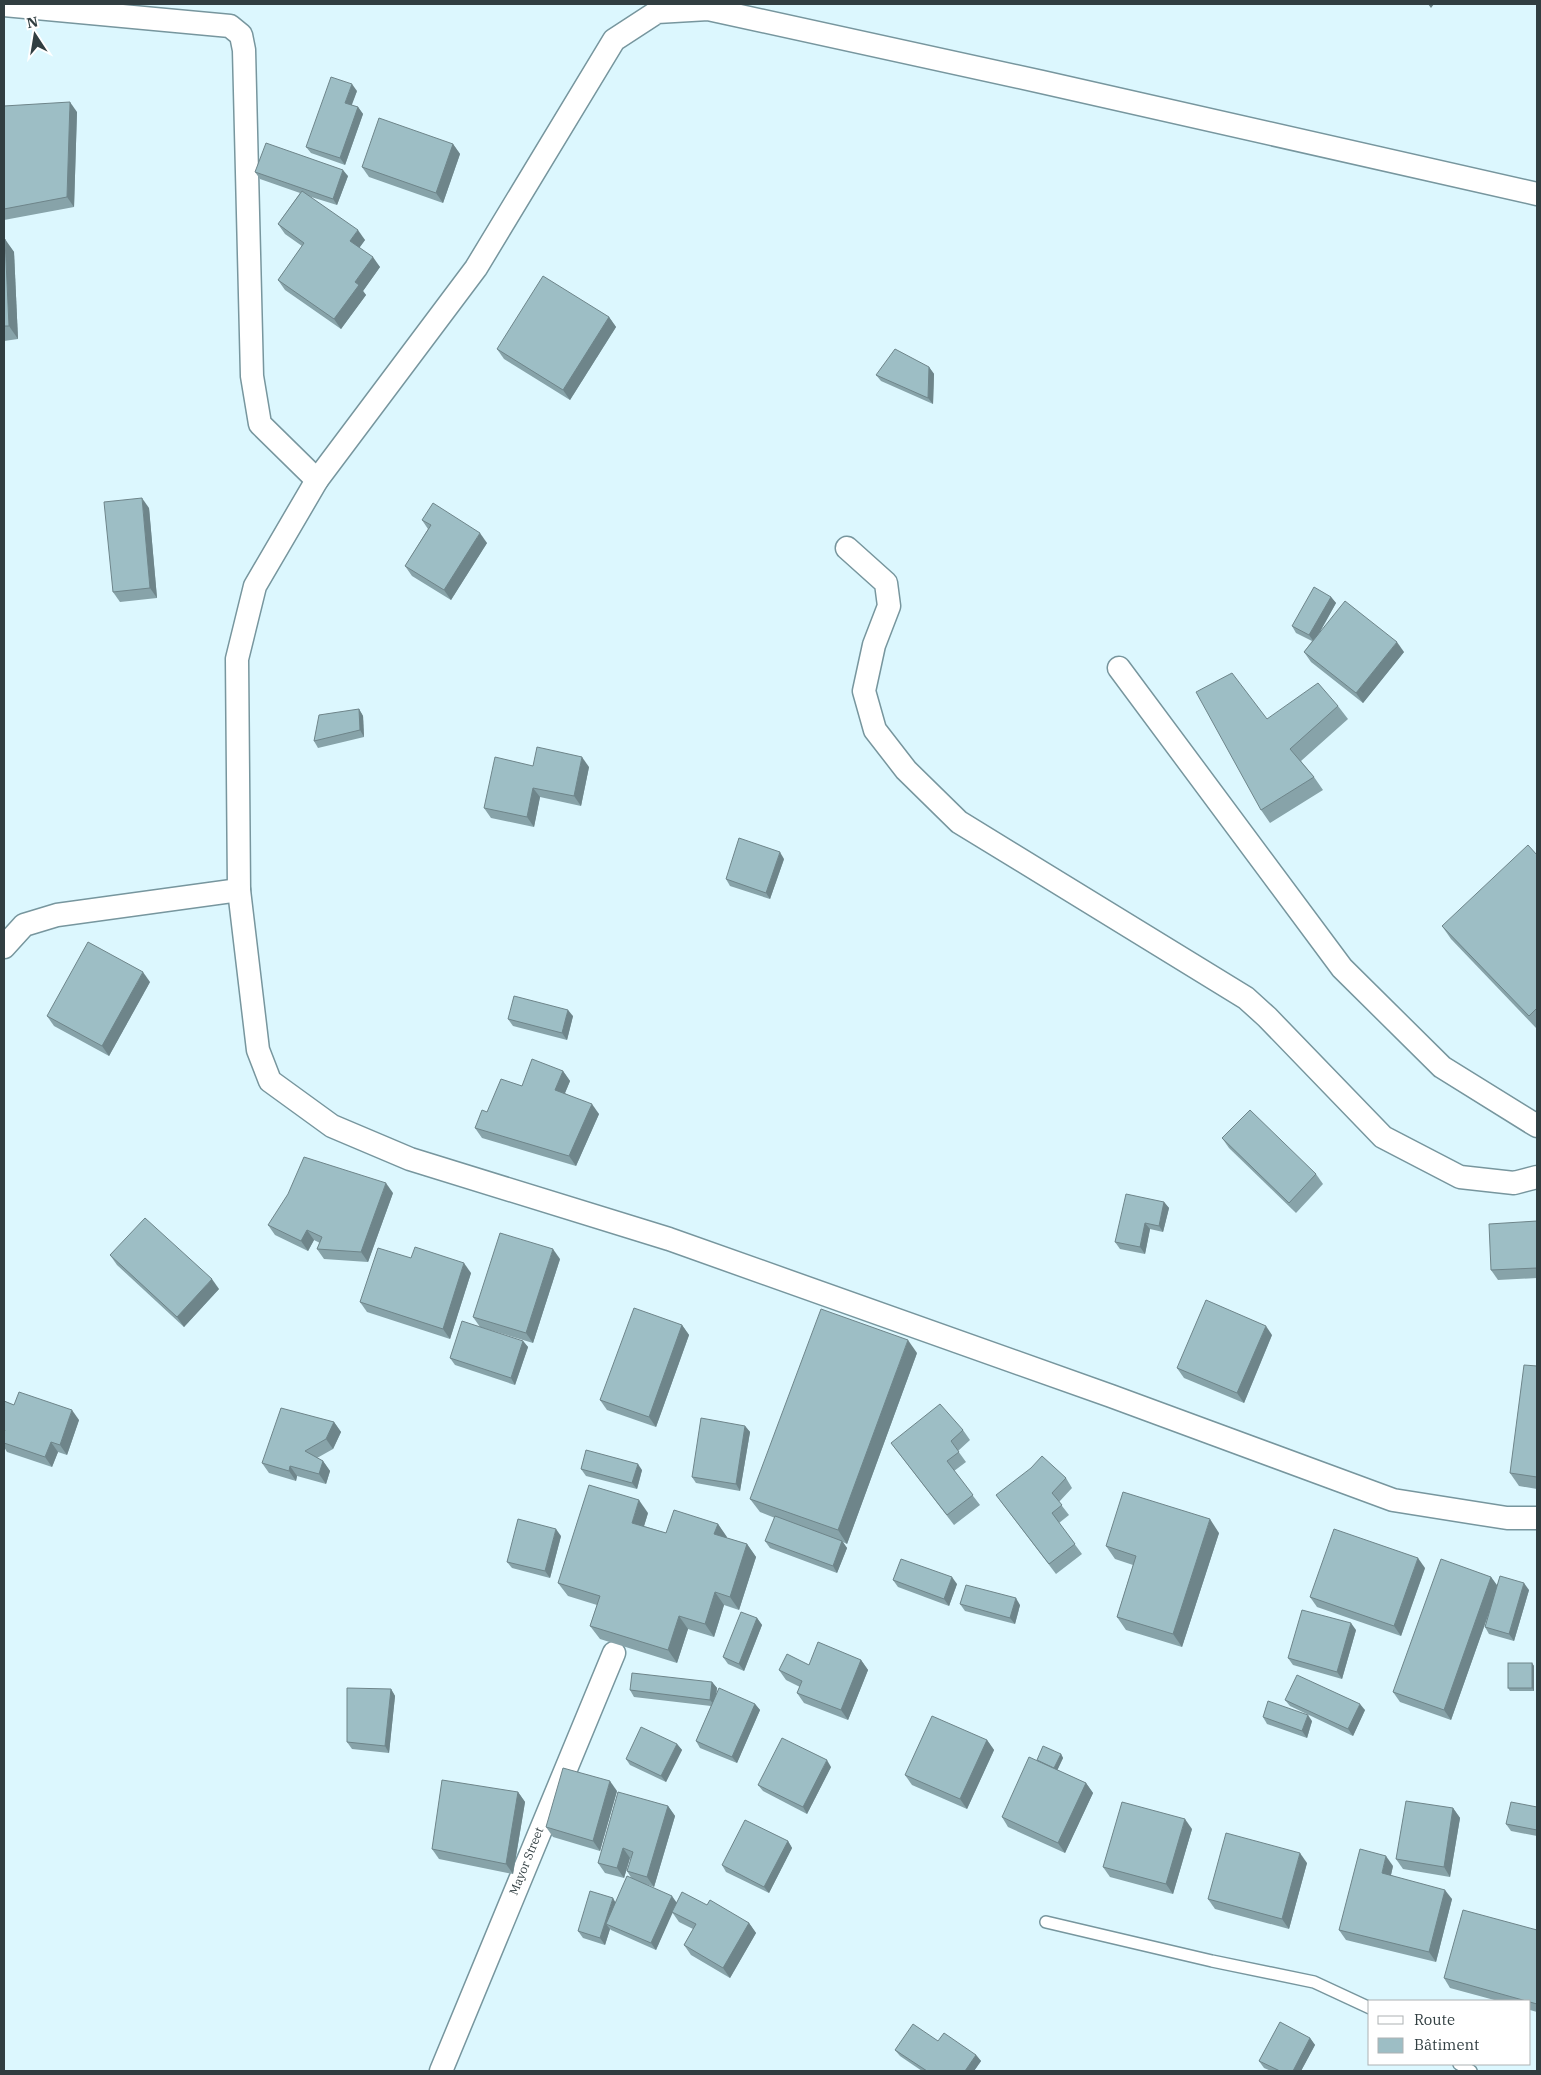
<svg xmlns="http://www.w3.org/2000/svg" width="1541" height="2075" font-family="'IBM Plex Serif',serif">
<rect width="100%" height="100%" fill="#dcf7fe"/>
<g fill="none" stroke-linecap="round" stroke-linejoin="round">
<defs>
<g id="service">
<path d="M1046,1922L1212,1961L1314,1982L1370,2008"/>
<path d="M1459,2064L1471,2071"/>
</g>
<g id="minor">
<path d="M4,5L230,26L241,35L244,50L252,376L260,424L317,480"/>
<path d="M1537,194L1042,82L708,9L657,12L614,40L476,268L317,480L255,586L237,659L239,890L258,1050L270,1081L332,1126L410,1159L669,1239L1111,1396L1393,1500L1507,1518H1537"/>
<path d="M847,548L886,583L889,606L874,645L864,691L875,730L906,770L959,822L1246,998L1267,1017L1383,1137L1460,1177L1514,1183L1537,1177"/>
<path d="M1119,668L1342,968L1442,1067L1537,1126"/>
<path d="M4,947L24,925L57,915L239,890"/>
<path d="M441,2071L614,1653"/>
</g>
</defs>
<use href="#service" stroke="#77969e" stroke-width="14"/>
<use href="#minor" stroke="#77969e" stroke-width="25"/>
<use href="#service" stroke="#fff" stroke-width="11"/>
<use href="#minor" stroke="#fff" stroke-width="22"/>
</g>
<g fill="#87a3a9">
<path d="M357,91L351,105L358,107L363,114L345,165L311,153L306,147Z"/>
<path d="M4,106L77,112L74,207L4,220Z"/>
<path d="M453,144L460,154L443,203L369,177L362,167Z"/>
<path d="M255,172L348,176L337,205L308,196L365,240L359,248L380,267L363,291L366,295L341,329L285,290L278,280L302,246L285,234L278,224L300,193L260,179Z"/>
<path d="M4,239L14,252L18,339L4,341Z"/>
<path d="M609,317L616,327L570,400L504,359L497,349Z"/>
<path d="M929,367L934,374L933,404L881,381L876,375Z"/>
<path d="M149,508L157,598L120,602L113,592Z"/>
<path d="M422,520L487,543L451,600L412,576L405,566L428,529Z"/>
<path d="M1331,597L1336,603L1319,634L1404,652L1363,703L1311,662L1304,652L1312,641L1296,633L1292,626Z"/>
<path d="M1338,706L1348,719L1301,761L1314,777L1323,790L1270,823L1261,810L1267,719Z"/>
<path d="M359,709L363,716L364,737L318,748L314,741Z"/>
<path d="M533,766L589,767L581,806L540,797L534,827L491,818L484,808Z"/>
<path d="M1537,855V1029L1451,939L1442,926Z"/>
<path d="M784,859L770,899L730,886L726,879Z"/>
<path d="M150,982L109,1056L54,1026L47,1016Z"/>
<path d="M573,1016L567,1040L513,1026L508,1019Z"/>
<path d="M563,1071L570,1081L565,1093L599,1114L576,1166L482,1138L475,1128L487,1112L522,1086Z"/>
<path d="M1222,1138L1316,1174L1323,1184L1296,1213L1229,1148Z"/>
<path d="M393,1193L368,1262L324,1259L317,1249L320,1243L314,1240L308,1251L275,1235L268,1225Z"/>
<path d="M1164,1202L1169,1208L1163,1232L1150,1229L1145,1254L1120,1249L1115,1242Z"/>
<path d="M1537,1221V1278L1498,1280L1491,1270Z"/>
<path d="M110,1255L219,1289L184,1327L117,1265Z"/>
<path d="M411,1258L471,1273L450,1339L367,1312L360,1302Z"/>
<path d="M560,1259L533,1343L480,1327L473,1317Z"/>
<path d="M682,1325L689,1335L656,1427L607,1410L600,1400Z"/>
<path d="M1272,1335L1244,1403L1184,1378L1177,1368Z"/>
<path d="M523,1341L528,1347L515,1385L455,1365L450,1358Z"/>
<path d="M917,1353L847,1544L843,1542L847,1548L837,1573L770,1548L765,1541L775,1518L760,1512L750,1499Z"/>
<path d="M1537,1366V1489L1519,1486L1510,1473Z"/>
<path d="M4,1401L14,1405L79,1420L67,1455L58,1452L52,1467L7,1452L4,1447Z"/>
<path d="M334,1422L341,1432L333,1449L317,1458L323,1461L330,1471L326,1484L297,1476L296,1481L269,1473L262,1463Z"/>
<path d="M745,1426L750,1432L740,1491L696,1483L692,1477Z"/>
<path d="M963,1430L970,1440L958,1451L966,1462L954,1471L980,1505L954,1525L891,1443Z"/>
<path d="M581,1469L642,1470L637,1489L586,1476Z"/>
<path d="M1066,1478L1072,1488L1059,1502L1069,1515L1059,1523L1082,1554L1056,1574L996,1495Z"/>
<path d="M648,1513L644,1526L666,1533L718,1524L727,1538L747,1544L756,1557L739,1610L724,1605L714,1637L688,1629L677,1663L600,1639L590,1626L597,1605L568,1596L558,1583Z"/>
<path d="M1219,1533L1182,1647L1126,1630L1117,1617L1133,1565L1115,1559L1106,1546Z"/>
<path d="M561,1536L550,1578L512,1568L507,1562Z"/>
<path d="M1425,1568L1401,1636L1317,1607L1310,1597Z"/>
<path d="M1491,1577L1497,1585L1529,1590L1514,1641L1489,1634L1485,1627L1489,1613L1451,1720L1400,1702L1393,1692Z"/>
<path d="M893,1580L957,1584L949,1606L898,1587Z"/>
<path d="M960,1604L1020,1605L1015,1624L965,1611Z"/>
<path d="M757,1618L762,1625L744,1671L728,1664L723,1657Z"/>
<path d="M1356,1630L1342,1679L1293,1665L1288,1658Z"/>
<path d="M861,1660L868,1670L848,1720L804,1703L797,1693L800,1687L786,1680L779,1670Z"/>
<path d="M1532,1663L1534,1666V1691H1510L1508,1688Z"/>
<path d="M712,1682L717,1688L716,1693L755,1704L760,1710L737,1763L700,1748L696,1741L711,1706L634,1697L630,1690Z"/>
<path d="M391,1689L395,1696L389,1753L352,1749L347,1742Z"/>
<path d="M1285,1700L1365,1710L1353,1736L1290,1706Z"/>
<path d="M1263,1717L1312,1721L1307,1738L1267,1724Z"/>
<path d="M987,1740L994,1750L967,1809L912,1785L905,1775Z"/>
<path d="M677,1744L682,1750L666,1782L630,1765L626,1759Z"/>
<path d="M1061,1754L1063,1758L1057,1770L1086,1783L1093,1793L1065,1853L1008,1827L1002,1817L1038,1761L1037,1760Z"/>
<path d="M831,1767L807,1814L763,1791L758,1785Z"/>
<path d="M617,1791L600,1851L553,1837L546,1827Z"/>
<path d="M518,1792L525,1802L513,1874L439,1859L432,1849Z"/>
<path d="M668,1806L675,1816L654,1887L645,1884L677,1903L707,1905L749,1923L756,1933L730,1978L691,1955L684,1945L693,1929L679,1922L672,1912L656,1950L611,1930L610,1929L605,1945L583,1938L578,1931L616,1903L632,1879L627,1871L631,1859L630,1858L624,1878L605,1873L598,1863Z"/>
<path d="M1537,1807V1836L1511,1831L1506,1824Z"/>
<path d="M1453,1808L1460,1818L1450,1877L1403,1869L1396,1859Z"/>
<path d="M1192,1829L1173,1894L1110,1877L1103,1867Z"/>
<path d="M788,1841L792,1848L769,1893L726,1872L722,1865Z"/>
<path d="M1307,1863L1289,1929L1215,1909L1208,1899Z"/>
<path d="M1393,1866L1391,1875L1452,1899L1436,1962L1346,1940L1339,1930Z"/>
<path d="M1537,1930V2012L1530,2010V2001H1498L1450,1988L1444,1978Z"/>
<path d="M1310,2038L1315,2045L1301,2071H1271L1264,2068L1259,2061Z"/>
<path d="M938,2041L976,2055L981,2061L974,2071H922L900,2056L895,2050Z"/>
</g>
<g fill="#6e858a">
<path d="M1428,4H1434L1431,8Z"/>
<path d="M352,84L357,91L350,110L345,103Z"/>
<path d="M70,102L77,112L74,207L67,197Z"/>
<path d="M358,107L363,114L345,165L340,158Z"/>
<path d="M453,144L460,154L443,203L436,193Z"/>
<path d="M343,170L348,176L337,205L333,199Z"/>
<path d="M358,230L365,240L357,251L350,241Z"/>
<path d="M5,239L14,252L18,339L9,326Z"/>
<path d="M373,257L380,267L363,291L366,295L341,329L334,319L355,282Z"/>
<path d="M609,317L616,327L570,400L563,390Z"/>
<path d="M929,367L934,374L933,404L928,398Z"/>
<path d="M142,498L149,508L157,598L150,588Z"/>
<path d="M480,533L487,543L451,600L444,590Z"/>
<path d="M1331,597L1336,603L1314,642L1309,635Z"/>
<path d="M1397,642L1404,652L1363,703L1356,693Z"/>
<path d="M359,709L363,716L364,737L360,730Z"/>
<path d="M582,757L589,767L581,806L574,796Z"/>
<path d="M533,788L540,797L534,827L527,817Z"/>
<path d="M780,852L784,859L770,899L766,893Z"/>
<path d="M143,972L150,982L109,1056L102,1046Z"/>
<path d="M568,1010L573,1016L567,1040L562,1033Z"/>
<path d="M563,1071L570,1081L562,1100L555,1090Z"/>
<path d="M592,1104L599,1114L576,1166L569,1156Z"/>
<path d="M386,1183L393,1193L368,1262L361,1252Z"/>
<path d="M1164,1202L1169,1208L1163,1232L1159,1226Z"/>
<path d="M1145,1223L1150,1229L1145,1254L1140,1247Z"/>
<path d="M307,1230L314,1240L308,1251L301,1241Z"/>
<path d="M553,1249L560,1259L533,1343L526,1333Z"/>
<path d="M464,1263L471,1273L450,1339L443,1329Z"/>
<path d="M212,1279L219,1289L184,1327L177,1317Z"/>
<path d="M682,1325L689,1335L656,1427L649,1417Z"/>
<path d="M1266,1326L1272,1335L1244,1403L1237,1393Z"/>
<path d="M908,1340L917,1353L847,1544L838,1530Z"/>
<path d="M523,1341L528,1347L515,1385L511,1378Z"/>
<path d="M72,1410L79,1420L67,1455L60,1445Z"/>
<path d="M334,1422L341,1432L333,1449L326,1439Z"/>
<path d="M745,1426L750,1432L740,1491L736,1484Z"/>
<path d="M51,1442L58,1452L52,1467L45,1457Z"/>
<path d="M323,1461L330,1471L326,1484L319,1474Z"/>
<path d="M638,1464L642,1470L637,1489L632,1483Z"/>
<path d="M290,1466L297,1476L296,1481L289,1471Z"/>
<path d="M639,1500L648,1513L641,1536L632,1523Z"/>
<path d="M1210,1519L1219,1533L1182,1647L1173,1634Z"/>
<path d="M718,1524L727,1537L724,1547L714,1534Z"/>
<path d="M556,1529L561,1536L550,1578L545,1571Z"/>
<path d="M842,1541L847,1548L837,1573L833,1566Z"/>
<path d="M747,1544L756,1557L739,1610L730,1597Z"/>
<path d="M1418,1558L1425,1568L1401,1636L1394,1626Z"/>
<path d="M952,1577L957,1584L949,1606L944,1599Z"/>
<path d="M1491,1577L1498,1587L1451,1720L1444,1710Z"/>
<path d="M1524,1583L1529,1590L1514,1641L1509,1634Z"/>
<path d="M715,1592L724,1605L714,1637L705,1624Z"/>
<path d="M1016,1598L1020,1605L1015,1624L1010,1618Z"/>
<path d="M679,1616L688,1629L677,1663L668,1650Z"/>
<path d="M757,1618L762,1625L744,1671L739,1664Z"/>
<path d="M1351,1623L1356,1630L1342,1679L1337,1672Z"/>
<path d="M861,1660L868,1670L848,1720L841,1710Z"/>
<path d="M1532,1663L1534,1666V1691L1532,1688Z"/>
<path d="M712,1682L717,1688L715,1706L710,1700Z"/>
<path d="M391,1689L395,1696L389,1753L385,1746Z"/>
<path d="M755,1704L760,1710L737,1763L732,1757Z"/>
<path d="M1360,1704L1365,1710L1353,1736L1348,1729Z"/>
<path d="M1308,1715L1312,1721L1307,1738L1302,1731Z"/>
<path d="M987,1740L994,1750L967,1809L960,1799Z"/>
<path d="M677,1744L682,1750L666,1782L661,1776Z"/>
<path d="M1061,1754L1063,1758L1057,1771L1054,1768Z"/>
<path d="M827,1760L831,1767L807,1814L803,1807Z"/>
<path d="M610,1781L617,1791L600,1851L593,1841Z"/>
<path d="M1086,1783L1093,1793L1065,1853L1058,1843Z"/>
<path d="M518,1792L525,1802L513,1874L506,1864Z"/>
<path d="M668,1806L675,1816L654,1887L647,1877Z"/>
<path d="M1453,1808L1460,1818L1450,1877L1444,1867Z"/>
<path d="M1185,1819L1192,1829L1173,1894L1166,1884Z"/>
<path d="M788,1841L792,1848L769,1893L764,1887Z"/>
<path d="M623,1848L630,1858L624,1878L617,1868Z"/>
<path d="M1300,1853L1307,1863L1289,1929L1282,1919Z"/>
<path d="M1386,1856L1393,1866L1389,1883L1382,1873Z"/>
<path d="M1445,1890L1452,1899L1436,1962L1429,1952Z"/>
<path d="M672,1896L677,1903L656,1950L651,1943Z"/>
<path d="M613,1898L617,1905L606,1924L610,1929L605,1945L600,1938Z"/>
<path d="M749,1923L756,1933L730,1978L723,1968Z"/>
<path d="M1310,2038L1315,2045L1301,2071H1293Z"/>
<path d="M976,2055L981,2061L974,2071H965Z"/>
</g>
<g fill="#9dbec5" stroke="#6e858a">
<path d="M331,77L352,84L345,103L358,107L340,158L306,147Z"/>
<path d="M70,102L67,197L4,209V106Z"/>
<path d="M379,118L453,144L436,193L362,167Z"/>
<path d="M266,143L343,170L333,199L255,172Z"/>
<path d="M302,191L358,230L350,241L373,257L355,282L359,285L334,319L278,280L304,243L278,224Z"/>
<path d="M4,239H5L9,326H4Z"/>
<path d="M543,276L609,317L563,390L497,349Z"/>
<path d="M895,349L929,367L928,398L876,375Z"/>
<path d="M142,498L150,588L113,592L104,502Z"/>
<path d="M433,503L480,533L444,590L405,566L431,525L422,520Z"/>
<path d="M1314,587L1331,597L1309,635L1292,626Z"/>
<path d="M1345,601L1397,642L1356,693L1304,652Z"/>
<path d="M1232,673L1267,719L1318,683L1338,706L1290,749L1314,777L1261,810L1196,692Z"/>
<path d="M359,709L360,730L314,741L319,715Z"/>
<path d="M537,747L582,757L574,796L533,788L527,817L484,808L495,757L533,766Z"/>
<path d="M739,838L780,852L766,893L726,879Z"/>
<path d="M1528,845L1537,855V1008L1529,1016L1442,926Z"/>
<path d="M88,942L143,972L102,1046L47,1016Z"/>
<path d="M514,996L568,1010L562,1033L508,1019Z"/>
<path d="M532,1059L563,1071L555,1090L592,1104L569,1156L475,1128L482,1110L487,1112L501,1079L522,1086Z"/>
<path d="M1250,1110L1316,1174L1289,1203L1222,1138Z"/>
<path d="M304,1157L386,1183L361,1252L317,1249L322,1237L307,1230L301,1241L268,1225L288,1194Z"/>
<path d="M1126,1194L1164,1202L1159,1226L1145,1223L1140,1247L1115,1242Z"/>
<path d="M145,1218L212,1279L177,1317L110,1255Z"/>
<path d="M1537,1221V1268L1491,1270L1489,1224Z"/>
<path d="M500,1233L553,1249L526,1333L473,1317Z"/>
<path d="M415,1247L464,1263L443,1329L360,1302L378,1248L411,1258Z"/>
<path d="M1206,1300L1266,1326L1237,1393L1177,1368Z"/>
<path d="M634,1308L682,1325L649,1417L600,1400Z"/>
<path d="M821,1309L908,1340L838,1530L750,1499Z"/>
<path d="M462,1321L523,1341L511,1378L450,1358Z"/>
<path d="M1524,1365L1537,1366V1477L1510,1473Z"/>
<path d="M19,1392L72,1410L60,1445L51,1442L45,1457L4,1443V1432L5,1430H4V1401L14,1405Z"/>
<path d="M940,1404L963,1430L951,1441L959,1452L947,1461L973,1495L947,1515L891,1443Z"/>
<path d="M281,1408L334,1422L326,1439L305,1451L323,1461L319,1474L290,1466L289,1471L262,1463Z"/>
<path d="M701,1418L745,1426L736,1484L692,1477Z"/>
<path d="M586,1450L638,1464L632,1483L581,1469Z"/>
<path d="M1042,1456L1066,1478L1052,1493L1062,1505L1052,1513L1075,1544L1049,1564L996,1495L1031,1468Z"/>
<path d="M589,1485L639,1500L632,1523L666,1533L674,1510L718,1524L714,1534L747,1544L730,1597L715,1592L705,1624L679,1616L668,1650L590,1626L600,1596L558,1583Z"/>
<path d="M1123,1492L1210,1519L1173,1634L1117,1617L1136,1556L1106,1546Z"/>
<path d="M775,1516L842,1541L833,1566L765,1541Z"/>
<path d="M518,1519L556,1529L545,1571L507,1562Z"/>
<path d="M1334,1529L1418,1558L1394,1626L1310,1597Z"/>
<path d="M901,1559L952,1577L944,1599L893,1580Z"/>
<path d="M1441,1559L1491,1577L1444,1710L1393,1692Z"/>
<path d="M1500,1576L1524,1583L1509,1634L1485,1627Z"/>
<path d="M966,1585L1016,1598L1010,1618L960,1604Z"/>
<path d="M1302,1610L1351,1623L1337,1672L1288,1658Z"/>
<path d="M741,1612L757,1618L739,1664L723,1657Z"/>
<path d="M818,1642L861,1660L841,1710L797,1693L802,1681L779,1670L787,1654L809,1665Z"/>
<rect x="1508" y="1663" width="24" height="25"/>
<path d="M632,1673L712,1682L710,1700L630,1690Z"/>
<path d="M1297,1675L1360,1704L1348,1729L1285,1700Z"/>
<path d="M347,1688L391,1689L385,1746L347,1742Z"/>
<path d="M719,1688L755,1704L732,1757L696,1741Z"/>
<path d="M1268,1701L1308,1715L1302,1731L1263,1717Z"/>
<path d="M932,1716L987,1740L960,1799L905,1775Z"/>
<path d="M641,1727L677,1744L661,1776L626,1759Z"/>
<path d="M782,1738L827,1760L803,1807L758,1785Z"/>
<path d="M1043,1746L1061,1754L1054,1768L1037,1760Z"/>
<path d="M1029,1757L1086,1783L1058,1843L1002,1817Z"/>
<path d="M563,1768L610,1781L593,1841L546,1827Z"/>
<path d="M442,1780L518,1792L506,1864L432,1849Z"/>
<path d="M618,1792L668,1806L647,1877L627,1871L633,1852L623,1848L617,1868L598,1863Z"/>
<path d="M1406,1801L1453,1808L1444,1867L1396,1859Z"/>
<path d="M1122,1802L1185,1819L1166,1884L1103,1867Z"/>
<path d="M1511,1802L1537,1807V1830L1506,1824Z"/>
<path d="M745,1820L788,1841L764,1887L722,1865Z"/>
<path d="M1226,1833L1300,1853L1282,1919L1208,1899Z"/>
<path d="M1360,1849L1386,1856L1382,1873L1445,1890L1429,1952L1339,1930Z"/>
<path d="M627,1876L672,1896L651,1943L606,1924Z"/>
<path d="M590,1891L613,1898L600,1938L578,1931Z"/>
<path d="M682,1892L707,1905L710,1900L749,1923L723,1968L684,1945L696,1924L672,1912Z"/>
<path d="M1463,1910L1537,1930V2004L1444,1978Z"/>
<path d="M1280,2022L1310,2038L1293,2071H1280L1259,2061Z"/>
<path d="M913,2024L938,2041L944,2033L976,2055L965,2071H927L895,2050Z"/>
</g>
<g text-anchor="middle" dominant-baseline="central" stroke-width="4.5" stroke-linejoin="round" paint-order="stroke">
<g font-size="12" fill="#313e41" stroke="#fff">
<text transform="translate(526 1861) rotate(-68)">Mayor Street</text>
</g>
</g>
<rect width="1541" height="2075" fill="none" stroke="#313e41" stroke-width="10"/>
<rect x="1368" y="2000" width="162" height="65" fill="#ffffff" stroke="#adb2b3"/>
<rect x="1378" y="2016" width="25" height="8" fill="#ffffff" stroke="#adb2b3"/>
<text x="1414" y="2025" font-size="15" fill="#313e41">Route</text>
<rect x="1378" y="2038" width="25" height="15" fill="#9dbec5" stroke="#adb2b3"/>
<text x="1414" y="2050" font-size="15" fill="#313e41">Bâtiment</text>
<g transform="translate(35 35) rotate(348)" stroke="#ffffff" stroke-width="4" paint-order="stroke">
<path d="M0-4L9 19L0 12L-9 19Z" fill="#313e41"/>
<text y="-8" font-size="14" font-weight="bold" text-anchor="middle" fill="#313e41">N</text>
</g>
</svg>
